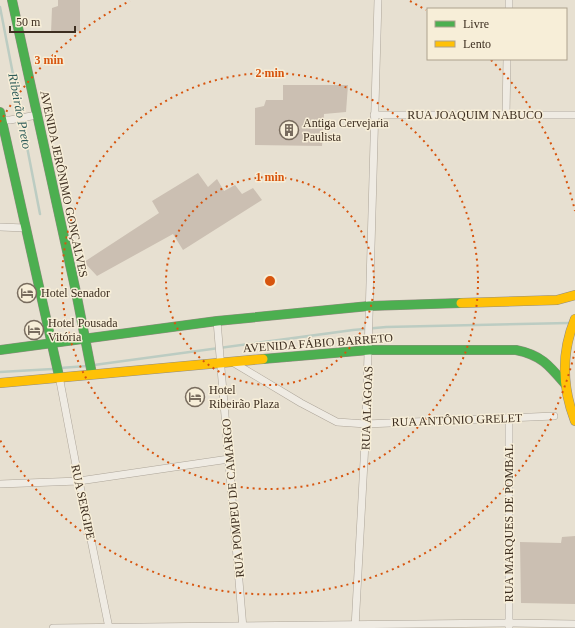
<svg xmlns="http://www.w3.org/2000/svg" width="575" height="628" font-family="Georgia,serif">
<rect width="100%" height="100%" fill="#e7e0d1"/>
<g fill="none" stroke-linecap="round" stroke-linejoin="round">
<g stroke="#bcccc2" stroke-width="2.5">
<path d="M0,7L40,214"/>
<path d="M94,365L353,330L386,327L569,323"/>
<path d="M60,368L87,366"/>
<path d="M0,372L53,369"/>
</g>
</g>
<g fill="#cbbfb2">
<path d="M58,0H80V31L51,33L52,8L58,6Z"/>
<path d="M283,85H348L346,112L324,114L322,146L255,145V108L264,106L266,100H283Z"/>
<path d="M198,173L208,187L217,179L224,191L235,185L242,194L253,188L262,200L183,250L173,234L97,276L84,262L159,213L152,201Z"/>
<path d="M575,536V604L521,603L520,542L561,543L562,537Z"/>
</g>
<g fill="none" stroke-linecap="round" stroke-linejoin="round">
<defs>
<g id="street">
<path d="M509,9V0"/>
<path d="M374,115H575"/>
<path d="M506,115L507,59"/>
<path d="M0,120H10L37,115"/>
<path d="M0,227L25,228"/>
<path d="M217,321L243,628"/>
<path d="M234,363L301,403L337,422L366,424L554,416"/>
<path d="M59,376L79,481L109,628"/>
<path d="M0,484L79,481L229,459"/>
<path d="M53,628L509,623L575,624"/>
<path d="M355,628L366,424L378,0"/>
<path d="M509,628V418"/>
</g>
<g id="fast">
<path d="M12,0L76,292L92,374"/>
<path d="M0,112L59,376"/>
<path d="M0,350L217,321L369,306L461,303"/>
<path d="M263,359L369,350H516C541,355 549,365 565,384"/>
</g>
<g id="slow">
<path d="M461,303L557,300L575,295"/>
<path d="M575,319C561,353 562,387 575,421"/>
<path d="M0,383L263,359"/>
</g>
</defs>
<use href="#street" stroke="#ada599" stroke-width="8"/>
<use href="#fast" stroke="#928b80" stroke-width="10"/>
<use href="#slow" stroke="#928b80" stroke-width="10"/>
<use href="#street" stroke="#efebe3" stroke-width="7"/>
<use href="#fast" stroke="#4caf50" stroke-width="9"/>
<use href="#slow" stroke="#ffc107" stroke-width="9"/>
</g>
<g fill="none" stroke="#d7550e" stroke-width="2" stroke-dasharray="2 4">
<circle cx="270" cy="281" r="104"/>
<circle cx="270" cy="281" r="208"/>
<path d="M575 351A313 313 0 0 1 0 440M0 122A313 313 0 0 1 130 1M410 1A313 313 0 0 1 426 10M491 60A313 313 0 0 1 575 211"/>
</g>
<defs>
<symbol id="building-ring" viewBox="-11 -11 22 22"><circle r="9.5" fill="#f7eed8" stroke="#786c5e" stroke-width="1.5"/><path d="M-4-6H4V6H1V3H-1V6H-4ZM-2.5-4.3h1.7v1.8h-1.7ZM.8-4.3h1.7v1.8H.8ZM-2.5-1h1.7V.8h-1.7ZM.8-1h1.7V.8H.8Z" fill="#786c5e"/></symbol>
<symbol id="hotel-ring" viewBox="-11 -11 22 22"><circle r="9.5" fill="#f7eed8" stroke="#786c5e" stroke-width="1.5"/><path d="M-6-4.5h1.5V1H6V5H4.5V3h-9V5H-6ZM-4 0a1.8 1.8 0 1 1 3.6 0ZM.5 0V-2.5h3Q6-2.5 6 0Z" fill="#786c5e"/></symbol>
</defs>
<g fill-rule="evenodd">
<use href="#building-ring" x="278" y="119" width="22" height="22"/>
<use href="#hotel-ring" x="16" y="282" width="22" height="22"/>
<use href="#hotel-ring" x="23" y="319" width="22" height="22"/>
<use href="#hotel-ring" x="184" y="386" width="22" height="22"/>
</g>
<g text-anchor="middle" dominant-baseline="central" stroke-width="3" stroke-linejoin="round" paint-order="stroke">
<g font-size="12" fill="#3d2e20" stroke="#f7eed8">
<text x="475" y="115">RUA JOAQUIM NABUCO</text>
<text transform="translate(64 184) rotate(78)">AVENIDA JERÔNIMO GONÇALVES</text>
<text transform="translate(318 343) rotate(-4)">AVENIDA FÁBIO BARRETO</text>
<text transform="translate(367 408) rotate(-88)">RUA ALAGOAS</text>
<text transform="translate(457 420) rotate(-2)">RUA ANTÔNIO GRELET</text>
<text transform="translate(233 498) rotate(-95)">RUA POMPEU DE CAMARGO</text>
<text transform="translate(83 502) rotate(78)">RUA SERGIPE</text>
<text transform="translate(509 523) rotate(-90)">RUA MARQUES DE POMBAL</text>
</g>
<g font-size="12" fill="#3d2e20" stroke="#f7eed8" text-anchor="start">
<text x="303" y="123">Antiga Cervejaria<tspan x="303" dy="14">Paulista</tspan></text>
<text x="41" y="293">Hotel Senador</text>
<text x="48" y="323">Hotel Pousada<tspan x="48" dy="14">Vitória</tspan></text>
<text x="209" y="390">Hotel<tspan x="209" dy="14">Ribeirão Plaza</tspan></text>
</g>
<g font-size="13" font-style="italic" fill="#2f5d5a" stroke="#f7eed8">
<text transform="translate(20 111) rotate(79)">Ribeirão Preto</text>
</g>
</g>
<circle cx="270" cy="281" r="6" fill="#d7550e" stroke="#f7eed8" stroke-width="2"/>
<g font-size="12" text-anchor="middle" font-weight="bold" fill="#d7550e" stroke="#f7eed8" stroke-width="3" stroke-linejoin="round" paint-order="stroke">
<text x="49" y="64">3 min</text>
<text x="270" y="77">2 min</text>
<text x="270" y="181">1 min</text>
</g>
<rect x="427" y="8" width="140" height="52" fill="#f7eed8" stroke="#ada18e"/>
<rect x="435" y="21" width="20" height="6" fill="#4caf50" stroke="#ada18e"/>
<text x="463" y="28" font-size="12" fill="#3d2e20">Livre</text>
<rect x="435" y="41" width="20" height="6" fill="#ffc107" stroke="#ada18e"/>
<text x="463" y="48" font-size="12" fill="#3d2e20">Lento</text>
<path d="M10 26v6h65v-6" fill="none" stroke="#3d2e20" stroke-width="2"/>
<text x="16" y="26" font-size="12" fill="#3d2e20" stroke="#f7eed8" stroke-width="3" paint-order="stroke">50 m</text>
</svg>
